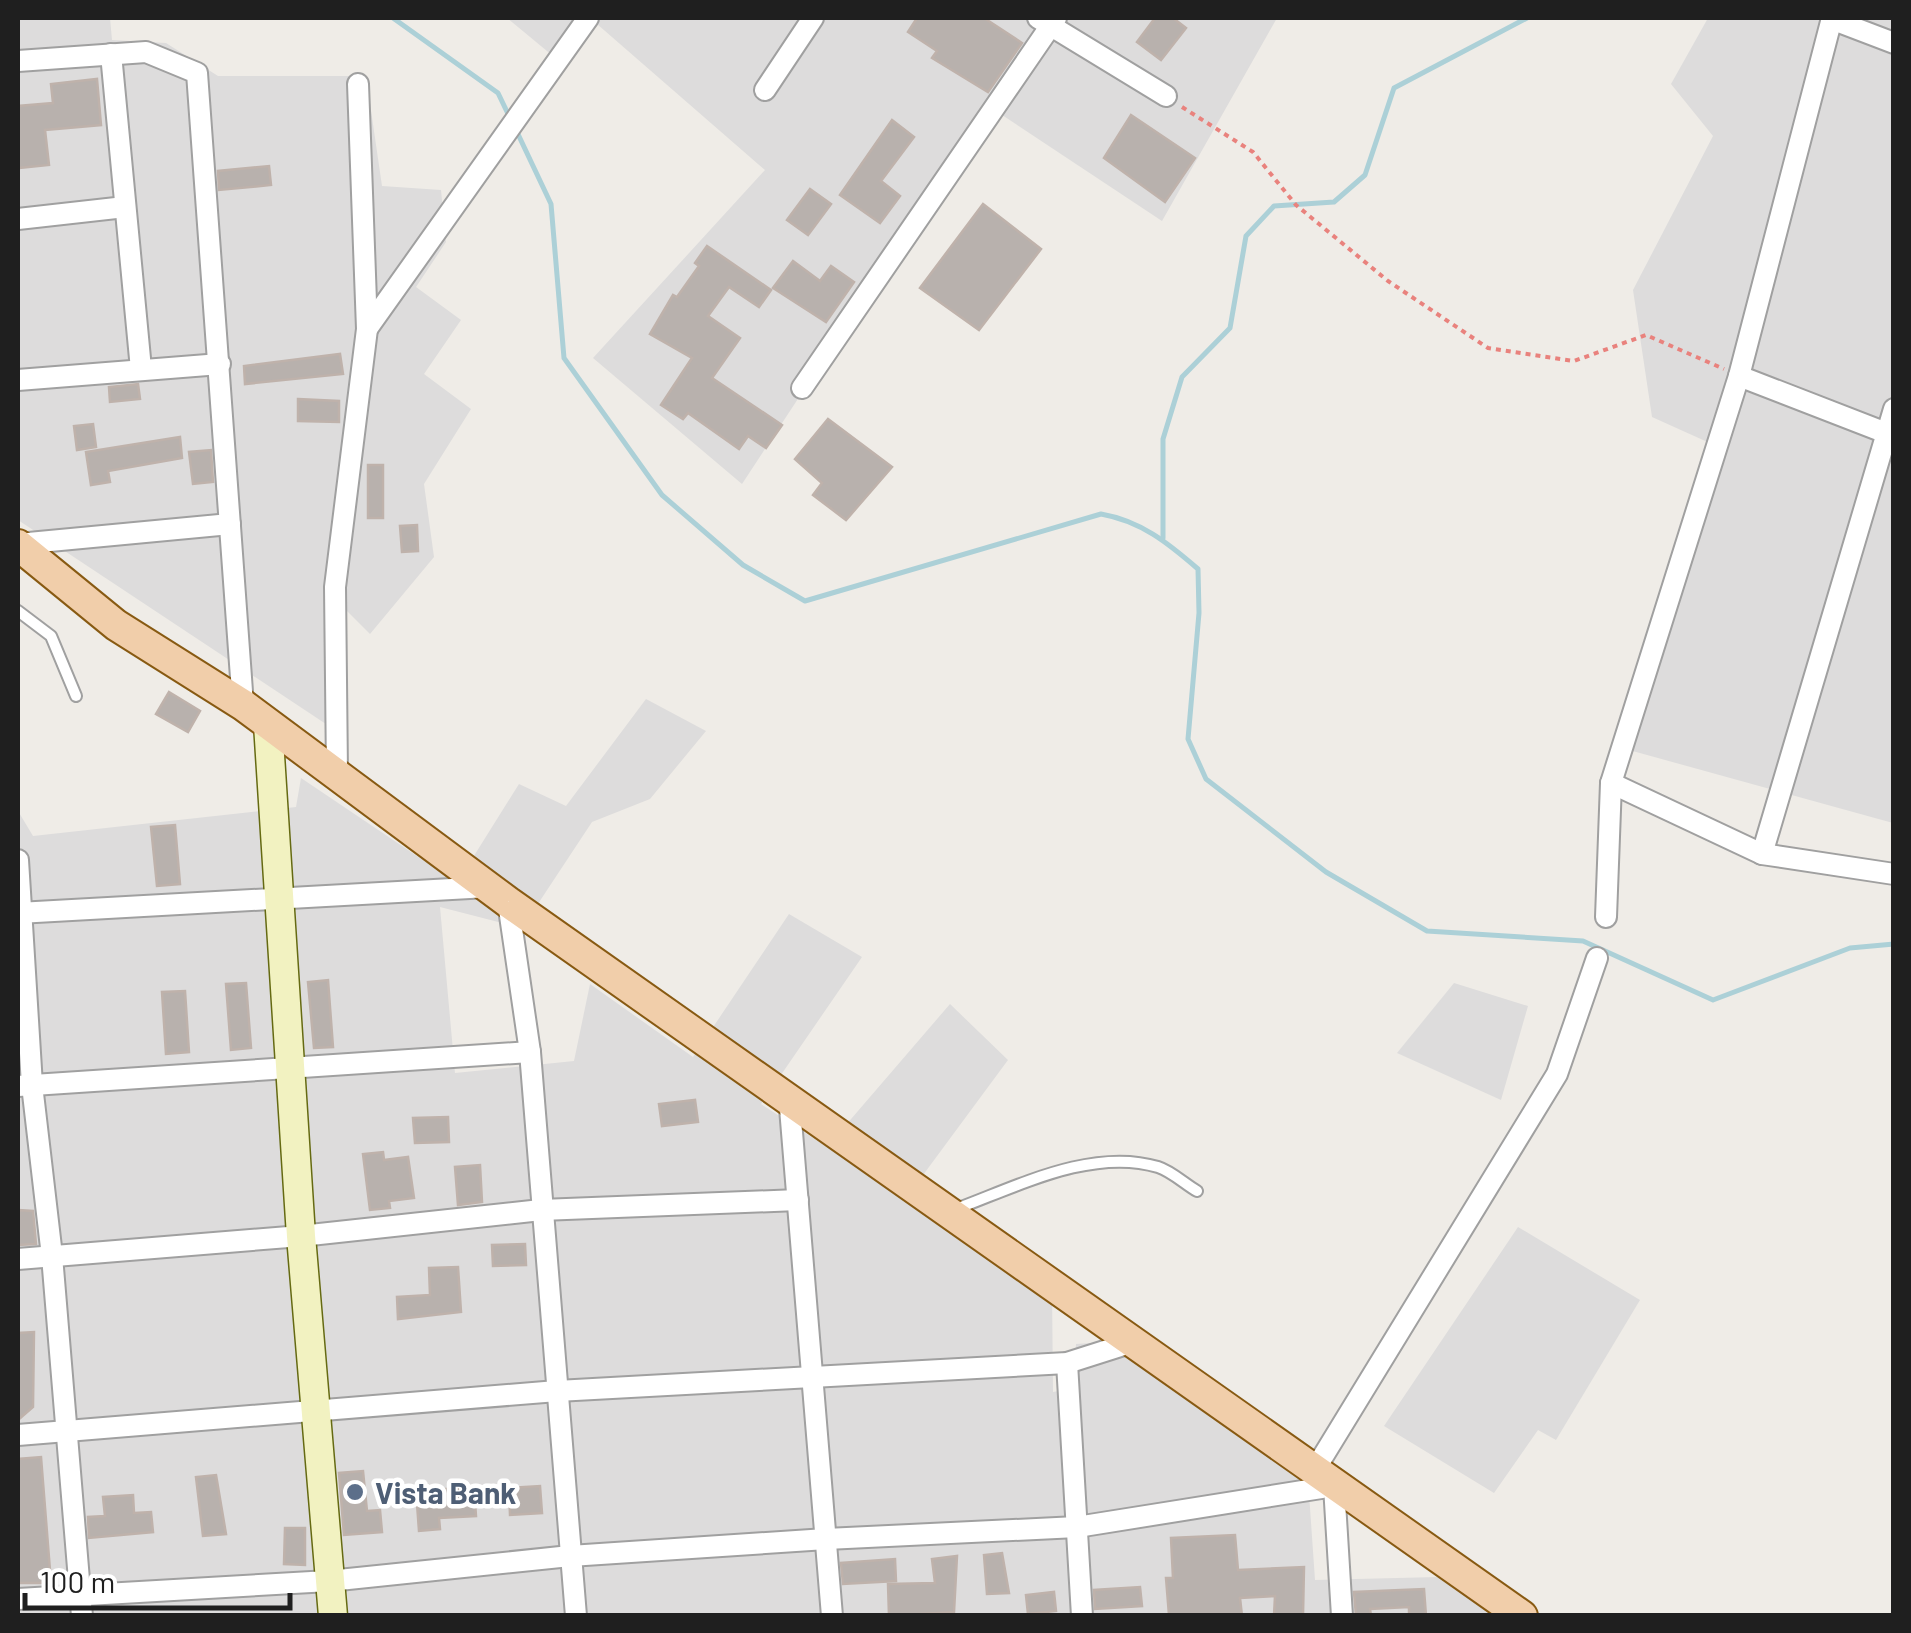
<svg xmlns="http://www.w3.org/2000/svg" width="1911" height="1633" font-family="Barlow,sans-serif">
<rect width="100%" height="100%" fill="#efece7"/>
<g fill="#dddcdc">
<path d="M18,18H110L112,40L166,43L218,76H366L382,186L441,190L446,242L416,287L461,320L424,374L471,409L424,484L434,557L370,634L342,606L344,736L18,520Z"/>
<path d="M507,18H1277L1162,221L990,107L742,484L593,358L765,170L597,24L553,56Z"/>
<path d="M1708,18H1893V823L1629,750L1723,449L1652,417L1633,290L1713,136L1671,84Z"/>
<path d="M646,699L706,731L650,799L592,822L522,928L440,907L455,1073L574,1061L590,984L693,1057L789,914L862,957L761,1104L827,1147L950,1004L1008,1060L909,1194L1052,1289L1053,1392L1075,1388L1076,1344L1123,1341L1308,1479L1315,1580L1438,1577L1498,1615H18V811L33,836L296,807L301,778L457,883L519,784L566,806Z"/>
<path d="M1454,983L1528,1006L1501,1100L1397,1053Z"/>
<path d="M1518,1227L1640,1300L1556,1440L1538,1430L1494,1493L1384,1426Z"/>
</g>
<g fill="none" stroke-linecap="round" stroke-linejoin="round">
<g stroke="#acd0d7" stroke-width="5">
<path d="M393,18L498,93L510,118"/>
<path d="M517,132L551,204L564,358L662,495L743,565L805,601L1101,514C1141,521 1168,543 1198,569L1199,613L1188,739L1206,779L1326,872L1427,931L1583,941L1713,1000L1850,948L1894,944"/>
<path d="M1163,538V439L1182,377L1230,328L1246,236L1274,206L1334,202L1365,175L1394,88L1527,18"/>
</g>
</g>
<g fill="#b8b1ad" stroke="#bfb2ab" stroke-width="2.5">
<path d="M917,18H984L1022,43L988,92L932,58L937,51L908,32Z"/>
<path d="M1155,18H1173L1186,28L1161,60L1137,42Z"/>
<path d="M97,79L101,125L45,130L49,165L18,168V106L53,103L51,84Z"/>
<path d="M1131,115L1195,158L1165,202L1104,158Z"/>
<path d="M892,120L914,137L881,181L900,196L880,223L840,195Z"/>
<path d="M269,166L271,185L219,190L218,171Z"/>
<path d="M810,189L831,204L808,235L787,220Z"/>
<path d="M983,204L1041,249L979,330L920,288Z"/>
<path d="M707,246L771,290L759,307L729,287L708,316L740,338L712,378L782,425L766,448L748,436L739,449L688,413L683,419L661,405L692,358L650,334L673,295L677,297L699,266L695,263Z"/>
<path d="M793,261L820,281L831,266L854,282L826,322L773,288Z"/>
<path d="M340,354L343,374L245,384L244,366Z"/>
<path d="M138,384L140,399L110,402L109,387Z"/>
<path d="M298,399L339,401V422L298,421Z"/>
<path d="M828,419L892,467L846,520L813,495L822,483L795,459Z"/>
<path d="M93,424L96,447L77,450L74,426Z"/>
<path d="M180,437L182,458L108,471L110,482L91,485L86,452Z"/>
<path d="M211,450L213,482L193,484L189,452Z"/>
<rect x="368" y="465" width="15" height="53"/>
<path d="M417,525L418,551L402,552L400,526Z"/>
<path d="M169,692L200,711L188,732L156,714Z"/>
<path d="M175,825L180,884L157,886L151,827Z"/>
<path d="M328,980L333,1047L314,1048L308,982Z"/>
<path d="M246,983L251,1048L231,1050L226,984Z"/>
<path d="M185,991L189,1052L166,1054L162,992Z"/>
<path d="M695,1100L698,1122L662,1126L659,1104Z"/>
<path d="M448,1117L449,1142L415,1143L413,1118Z"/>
<path d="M383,1152L384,1160L408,1157L414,1198L389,1201L390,1208L370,1210L363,1154Z"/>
<path d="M480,1165L482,1202L458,1205L455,1167Z"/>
<path d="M18,1210L33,1211L36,1244L18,1245Z"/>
<path d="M525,1244L526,1265L493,1266L492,1245Z"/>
<path d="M458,1267L461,1312L398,1319L397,1297L430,1295L429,1268Z"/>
<path d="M34,1332L33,1407L18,1420V1333Z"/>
<path d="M41,1457L51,1583H18V1459Z"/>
<path d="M363,1471L367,1511L380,1510L382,1532L344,1535L339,1473Z"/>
<path d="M216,1475L226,1534L203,1536L196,1477Z"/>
<path d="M540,1486L542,1513L510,1515L509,1488Z"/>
<path d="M474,1488L476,1516L439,1518L440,1529L419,1531L416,1490Z"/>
<path d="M133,1495L134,1513L151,1512L153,1532L89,1538L88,1517L105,1516L103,1497Z"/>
<path d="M285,1528H305V1565L284,1564Z"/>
<path d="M1235,1535L1238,1570L1304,1567L1303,1616H1274L1275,1596L1240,1598L1242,1616L1169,1615L1166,1578H1173L1171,1538Z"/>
<path d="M1002,1553L1009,1593L987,1594L984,1555Z"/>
<path d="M957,1556L954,1612L889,1616L888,1584L935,1583L932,1559Z"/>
<path d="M895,1559L896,1581L843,1584L841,1563Z"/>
<path d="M1140,1587L1142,1606L1095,1609L1094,1590Z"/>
<path d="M1424,1589L1426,1616H1409V1607L1370,1609L1371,1616H1356L1354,1592Z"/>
<path d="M1054,1592L1056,1611L1028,1614L1026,1595Z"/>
</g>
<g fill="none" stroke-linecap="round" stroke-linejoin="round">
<defs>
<g id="lane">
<path d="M18,611L51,636L76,696"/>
<path d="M956,1209C1016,1187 1092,1147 1158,1167C1171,1171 1185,1184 1197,1191"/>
</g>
<g id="street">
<path d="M1038,18L1166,96"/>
<path d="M1831,19L1894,43"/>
<path d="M111,54L141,369"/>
<path d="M18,61L146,52L197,73L243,705"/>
<path d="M765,90L813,18"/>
<path d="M18,219L125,207"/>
<path d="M367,329L588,18"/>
<path d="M1739,376L1894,436"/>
<path d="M18,380L220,364"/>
<path d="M802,388L1056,18"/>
<path d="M18,544L230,524"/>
<path d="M337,772L335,587L367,329L358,84"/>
<path d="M1611,783L1762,854L1894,874"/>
<path d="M1762,854L1894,409"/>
<path d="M18,860L32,1085L52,1256L82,1616"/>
<path d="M508,902L530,1052L576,1616"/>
<path d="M18,913L488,887"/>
<path d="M1606,917L1611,783L1739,376L1832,18"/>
<path d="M18,1086L530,1052"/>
<path d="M789,1096L832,1616"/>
<path d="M18,1259L301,1236L541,1210L798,1200"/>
<path d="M1067,1363L1082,1616"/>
<path d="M18,1435L557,1391L1067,1363L1133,1342"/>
<path d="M1314,1471L1557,1074L1597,958"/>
<path d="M18,1599L329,1581L570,1556L826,1539L1077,1527L1334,1486L1342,1616"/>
</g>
<path id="secondary" d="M268,724L301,1236L333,1616"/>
<path id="primary" d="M18,545L116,625L243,705L508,902L1522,1616"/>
</defs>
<use href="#lane" stroke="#a0a0a0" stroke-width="14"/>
<use href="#street" stroke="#a0a0a0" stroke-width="24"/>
<use href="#secondary" stroke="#656a12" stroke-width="31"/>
<use href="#primary" stroke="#885a12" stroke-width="34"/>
<path stroke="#e9827d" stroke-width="4" stroke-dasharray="5 5" stroke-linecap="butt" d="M1182,107L1253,152L1296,205L1388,281L1488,348L1574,361L1646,335L1724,369"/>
<use href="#lane" stroke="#fff" stroke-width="10"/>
<use href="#street" stroke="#fff" stroke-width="20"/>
<use href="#secondary" stroke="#f2f2c1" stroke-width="28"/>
<use href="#primary" stroke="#f1ceaa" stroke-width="30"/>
</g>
<circle fill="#5c6f8a" stroke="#fff" stroke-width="4" cx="355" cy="1492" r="10"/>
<g text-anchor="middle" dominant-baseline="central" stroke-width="9" stroke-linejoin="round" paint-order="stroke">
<g font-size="30" font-weight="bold" fill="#4e5e75" stroke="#fff" text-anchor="start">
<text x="375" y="1492">Vista Bank</text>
</g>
</g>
<rect width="1911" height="1633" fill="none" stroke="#1f1f1f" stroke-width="40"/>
<path d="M25 1593v15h265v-15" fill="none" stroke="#1f1f1f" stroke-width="5"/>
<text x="40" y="1593" font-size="30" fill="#1f1f1f" stroke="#ffffff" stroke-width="8" paint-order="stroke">100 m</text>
</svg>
